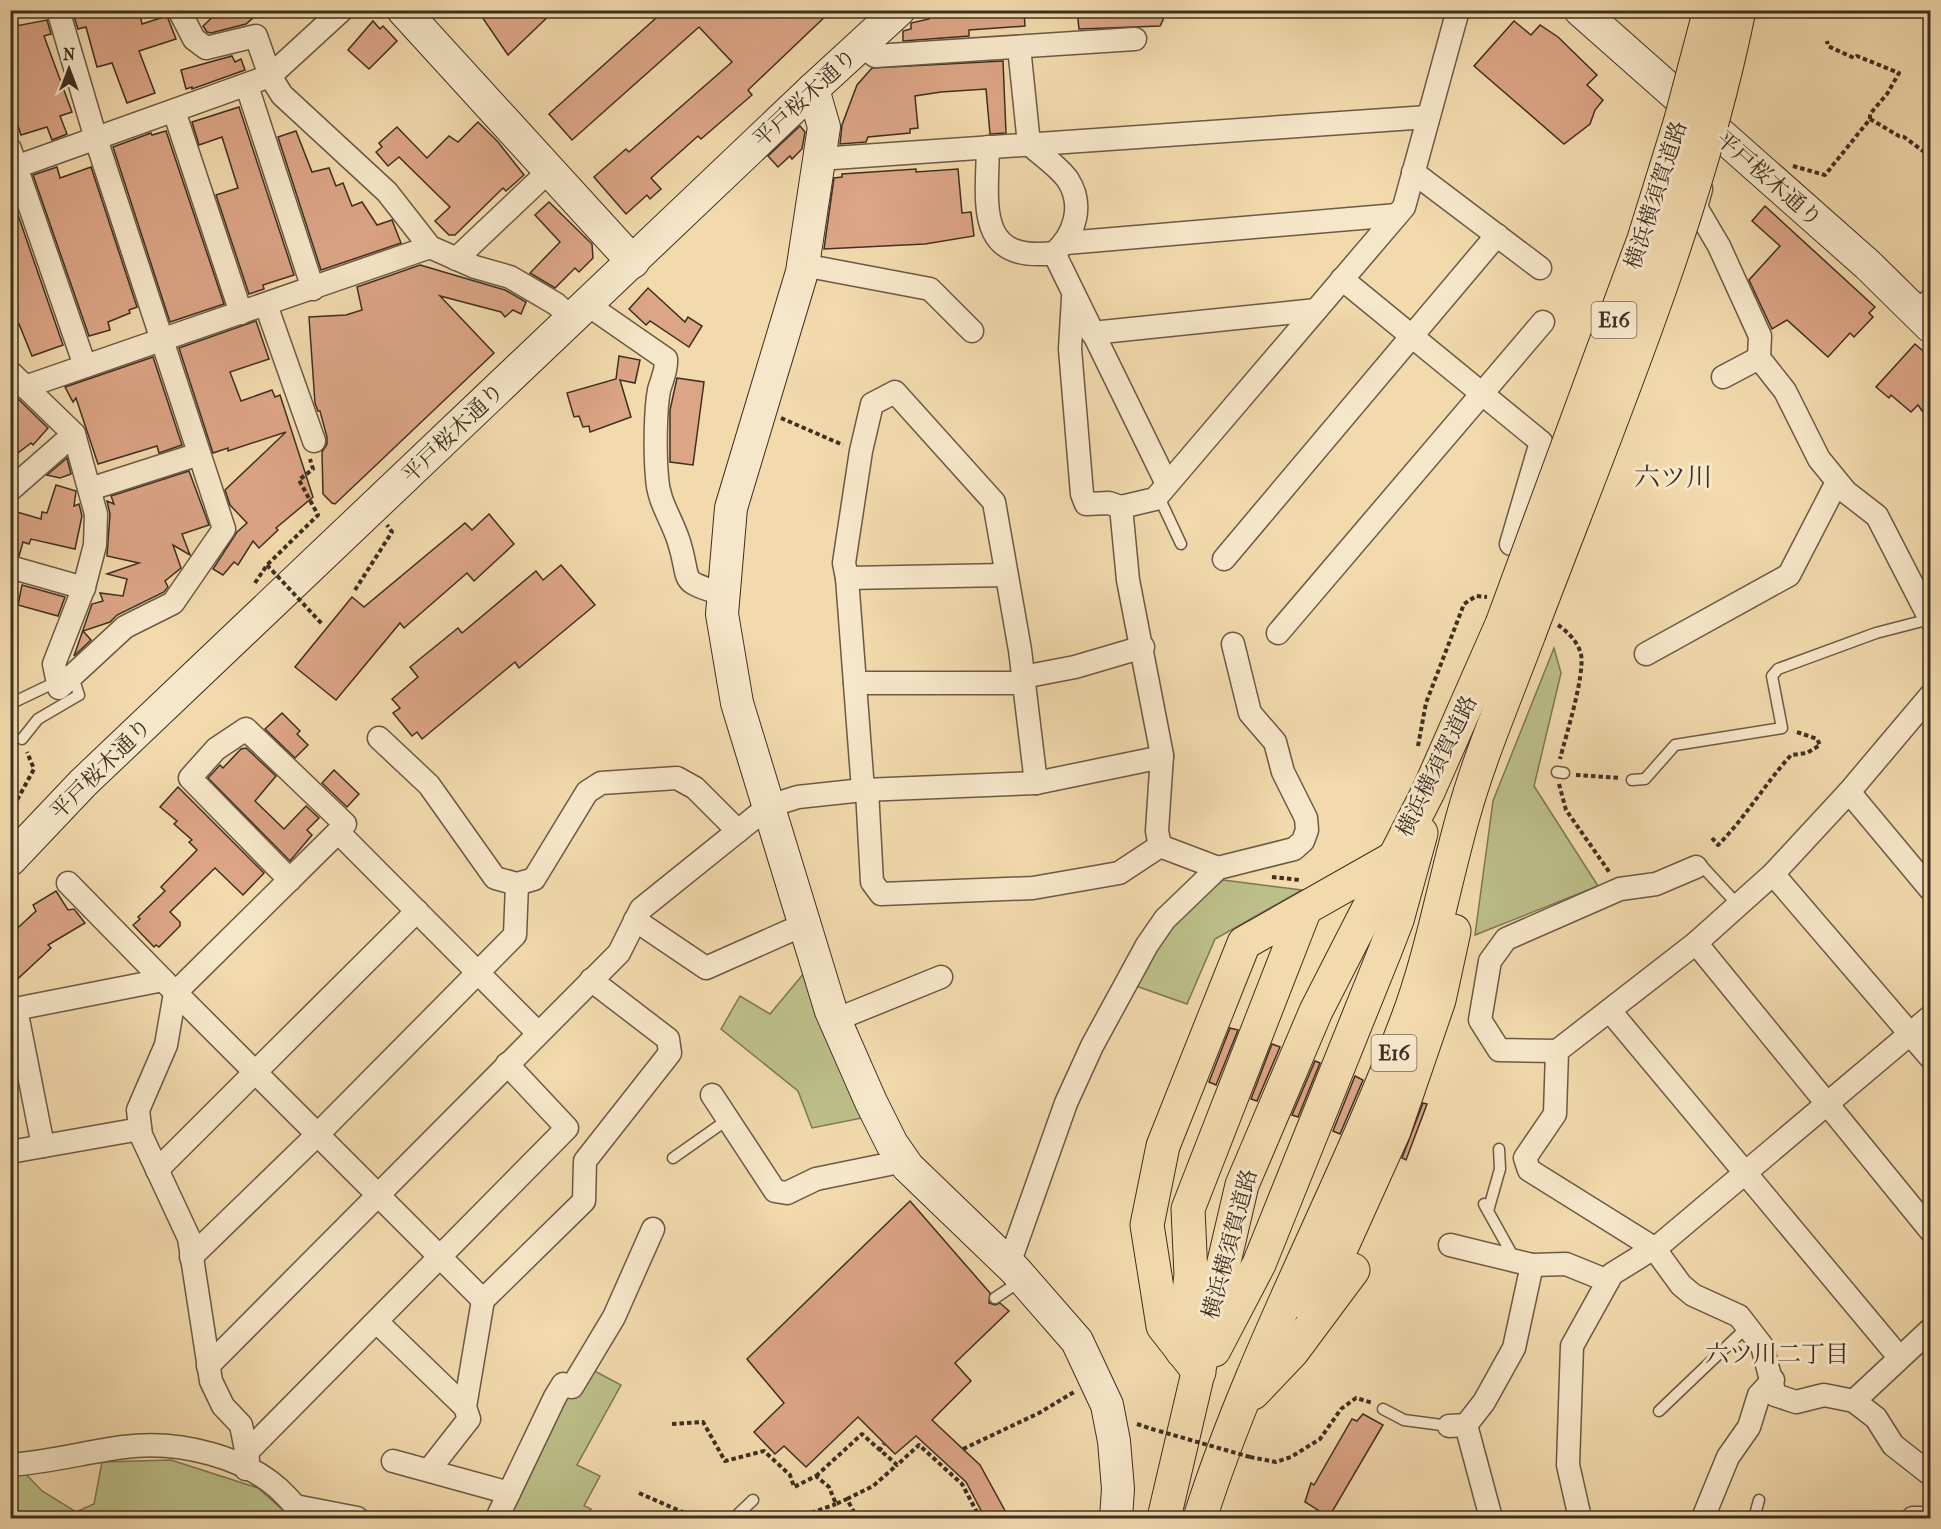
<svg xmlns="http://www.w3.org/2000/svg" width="1941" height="1529" font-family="'IM FELL French Canon','Noto Serif JP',serif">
<rect width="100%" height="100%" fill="#f2daad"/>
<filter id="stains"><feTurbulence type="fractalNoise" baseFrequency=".00333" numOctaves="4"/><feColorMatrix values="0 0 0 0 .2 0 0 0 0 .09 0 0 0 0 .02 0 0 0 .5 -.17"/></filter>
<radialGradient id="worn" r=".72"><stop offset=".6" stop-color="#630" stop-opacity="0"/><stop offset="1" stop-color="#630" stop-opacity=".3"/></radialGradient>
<g fill="#bcbf89" stroke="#7d7755" stroke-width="1.5">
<path d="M1554,648L1561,673L1534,786L1598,886L1475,935L1493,801Z"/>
<path d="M1223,880L1302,890L1215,939L1187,1004L1136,986L1170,924Z"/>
<path d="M805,972L867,1117L812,1128L798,1091L721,1029L740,996L770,1014Z"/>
<path d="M589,1368L621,1385L577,1465L600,1476L584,1506L591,1509L587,1518H506L560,1400Z"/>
<path d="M171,1460L258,1488L292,1518H11L10,1470L23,1471L42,1491L76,1512L94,1504L102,1462Z"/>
</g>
<g fill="#dca586" stroke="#3e2f21" stroke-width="1.5">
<path d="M72,10H139L142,24L167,16L176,39L139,51L155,93L127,103L112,63L97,67L86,27L78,29Z"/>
<path d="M220,10H262L246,24L211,33L207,32L203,26Z"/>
<path d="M490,10H555L508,55L482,17Z"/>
<path d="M665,10H832L748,90L752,95L701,139L698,136L651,178L661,189L650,199L647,195L626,214L594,177L626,149L629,152L732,62L699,27L572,140L549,114Z"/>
<path d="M944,10H1024L1025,26L969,30V36L903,41V31L911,29V23L929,19L928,12Z"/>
<path d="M1077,10H1163V20L1160,26L1079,29Z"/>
<path d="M47,20L51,34L44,36L72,112L60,116L67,134L52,140L47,127L21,135L10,101V27Z"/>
<path d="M373,21L380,29L383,26L397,41L369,69L348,50Z"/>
<path d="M1514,21L1531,35L1540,25L1558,37L1597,75L1587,85L1603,100L1595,110L1590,124L1564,144L1474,66Z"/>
<path d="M232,56L235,62L241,59L245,70L192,89V87L186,89L181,70Z"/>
<path d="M1003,61L1006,133L990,134L986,89L941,92L915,96L918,128L910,129V133L868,137L866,142L840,144L842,125L857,85L872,68Z"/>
<path d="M239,107L294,275L263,285L264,289L249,294L216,195L238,188L222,137L199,145L192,122Z"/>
<path d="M478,122L498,142L524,175L506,191L503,188L455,235H449L435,221L450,207L399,157L388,166L376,152L382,147L379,143L397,127L427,158L449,136L458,142Z"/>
<path d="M800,126L805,132L802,149L792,159L790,156L778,167L768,156Z"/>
<path d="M166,131L224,304L170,322L113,147L151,133L152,135Z"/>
<path d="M296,131L312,172L329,168L336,186L343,183L352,206L362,202L377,225L392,220L401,243L321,270L278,137Z"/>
<path d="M57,167L60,178L91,167L137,307L129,310L130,313L108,322L110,330L89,336L33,175Z"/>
<path d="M916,169V172L958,169L962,213L971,212L974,236L925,244L824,249L834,178L842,177V174Z"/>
<path d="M10,192L63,345L32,356L19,324L10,327Z"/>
<path d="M549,202L592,244L593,258L579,272L575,268L555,288L530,273L560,242L535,215Z"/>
<path d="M1765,206L1875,307L1869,313L1873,317L1854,337L1850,333L1828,357L1787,320L1772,329L1749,280L1780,246L1752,221Z"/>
<path d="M420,265L505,290L526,302L521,314L513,310L505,317L501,312L440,296L494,353L335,504L332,503L323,494L322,452L327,444V437L320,411H318L315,403L309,317L346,315L362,310L357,287Z"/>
<path d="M648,288L685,322L688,317L702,326L689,347L650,321L646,325L629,309Z"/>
<path d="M256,321L269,359L230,372L241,401L272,390L275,397L280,395L313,497L276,528L278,530L259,548L253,541L238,565L234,562L223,575L213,569L237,532L247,523L230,505L225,490L286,432L228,451V448L213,453L179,348Z"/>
<path d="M1915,344L1930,357V422L1918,405L1911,412L1891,395L1889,398L1876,387Z"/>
<path d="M619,356L640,360L635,383L620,380L631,417L590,432L589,426L583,427L579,416L574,417L567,393L616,379Z"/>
<path d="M153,357L182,445L159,453L157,446L98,464L76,398L73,402L65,387Z"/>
<path d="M677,378L704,382L693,465L670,462V410Z"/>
<path d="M10,391L48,428L33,445L31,443L10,459Z"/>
<path d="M67,458L71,474L60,478L47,475Z"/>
<path d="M189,471L209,525L182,534L190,555L173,545L181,568L165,581L168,587L164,592L117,615L110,622L83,631L91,640L74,656L92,604L103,601L100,593L123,596L127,579L107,574L139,563L107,556L110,514L107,501L114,504L111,496Z"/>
<path d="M56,485L76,491L74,506L79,504L82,516L75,549L31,539L29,544L23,542L19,556L10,554V510L41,519L42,512L47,513Z"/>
<path d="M489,514L514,544L474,581L467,573L404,628L400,623L336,700L295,667L352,597L364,607L465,523L472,530Z"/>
<path d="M561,565L595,605L519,668L515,662L422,739L417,732L412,736L393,713L400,708L392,699L418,677L410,667L458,628L462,633L536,571L543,580Z"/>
<path d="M22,585L65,597L58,616L18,605Z"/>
<path d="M282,713L300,731L297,734L308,745L295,758L265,729Z"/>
<path d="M246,748L276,776L255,801L284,829L306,806L319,818L307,830L312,835L290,861L208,778L220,765L223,768L241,749Z"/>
<path d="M334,770L359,794L347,807L322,783Z"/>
<path d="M178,787L264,873L243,895L215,868L170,912L180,922V926L159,947L156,945L154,947L133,925L140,919L138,917L165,891L161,887L197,850L189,842L192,840L174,824L177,821L160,807Z"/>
<path d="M56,891L68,910L74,909L85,923L48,945L51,948L10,986V935L36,911L33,905Z"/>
<path d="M1230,1028L1238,1030L1216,1085L1209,1082Z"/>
<path d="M1272,1044L1280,1047L1257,1101L1251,1099Z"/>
<path d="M1315,1061L1320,1063L1298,1117L1292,1115Z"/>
<path d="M1355,1076L1363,1080L1340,1134L1333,1131Z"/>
<path d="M1423,1103L1427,1104L1406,1160L1402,1158Z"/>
<path d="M910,1201L990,1293L989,1303L995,1305L1000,1303L1009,1311L955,1363L971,1381L932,1420L980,1465L1009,1518H985L966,1482L916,1436L895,1454L858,1417L806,1467L784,1446L775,1454L754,1432L784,1403L747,1359Z"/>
<path d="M1363,1414L1383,1425L1329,1517L1305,1502L1311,1483L1314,1485L1352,1419L1357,1421Z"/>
</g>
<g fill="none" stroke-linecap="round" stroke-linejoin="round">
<defs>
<g id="lane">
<path d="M1914,305L1930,293"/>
<path d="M1158,495L1181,544"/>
<path d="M10,704L56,682"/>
<path d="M22,739L38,719L79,695L72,674"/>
<path d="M1557,772L1564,773"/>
<path d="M1632,780L1645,779L1675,745L1782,728L1772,676L1778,669L1876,633L1930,619"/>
<path d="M1696,867L1702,866L1738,905"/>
<path d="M673,1158L727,1120"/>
<path d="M1484,1204L1514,1258"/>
<path d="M1488,1211L1500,1169L1499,1149"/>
<path d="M995,1298L1022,1280"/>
<path d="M1383,1409L1404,1420L1449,1426"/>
<path d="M1659,1411L1747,1327"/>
<path d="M734,1518L753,1500"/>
<path d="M1754,1518L1759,1500"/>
</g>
<g id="street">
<path d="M179,10L194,39L206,48L256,36L270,76L282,95L387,192L430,247L475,267L510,277L556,304L573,319"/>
<path d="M860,45L875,56L1135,39"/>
<path d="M247,86L313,289"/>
<path d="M174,111L241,313"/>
<path d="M988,147C987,204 975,263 1054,253C1075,235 1084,205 1068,180C1059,167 1041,155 1029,144L1019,47"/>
<path d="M10,149L85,366"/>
<path d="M819,159L1428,117"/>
<path d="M10,169L270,76L342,10"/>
<path d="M1413,172L1540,268"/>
<path d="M1701,189L1696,207L1719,246L1760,336L1759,358L1785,391L1819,459L1846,492L1877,516L1930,619"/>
<path d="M1066,243L1397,215"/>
<path d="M1054,253L1167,484"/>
<path d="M456,259L550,170"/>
<path d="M803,265L930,289L972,331"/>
<path d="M1342,279L1541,442L1511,544"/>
<path d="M1073,298L1070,349L1082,494L1086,504L1109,503L1121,507"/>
<path d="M266,305L314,441"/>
<path d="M588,305L666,359C667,370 662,379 659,390C655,411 655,456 657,477C658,502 672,519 679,542C692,583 676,580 723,594"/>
<path d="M1092,333L1316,310"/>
<path d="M10,372L74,434L96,514L95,545L84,587L54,664L59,688L125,627L173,603L224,529L96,139L58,10"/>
<path d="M1723,377L1759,358"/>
<path d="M25,387L430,247"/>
<path d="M90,489L199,454"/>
<path d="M10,490L74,434"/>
<path d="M1224,559L1497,235"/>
<path d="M10,567L84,588"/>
<path d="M847,578L1006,575"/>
<path d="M1278,633L1543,322"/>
<path d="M1646,654L1789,575L1837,482"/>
<path d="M1023,677L1075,667L1143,647"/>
<path d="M855,683H1024"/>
<path d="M1930,696L1849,792L1773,874L1696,943L1557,1051L1555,1114L1525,1158L1529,1170L1654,1248L1681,1285L1693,1295L1739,1316L1762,1346L1775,1395L1796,1402L1824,1395L1854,1401L1876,1418L1893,1445L1930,1474"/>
<path d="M379,738L429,785L495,878L517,884L534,879L587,792L601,783L677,778L695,788L738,831"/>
<path d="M863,790L847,578L844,563L861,451L872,404L895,392L994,502L1020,650L1036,783"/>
<path d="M867,790L872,882L881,894L1033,888L1119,873L1160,846"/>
<path d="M1849,792L1930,889"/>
<path d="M338,832L538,1033"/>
<path d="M1218,868L1160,846L1157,831L1162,755L1128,580L1121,507L1155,499L1404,207L1458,10"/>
<path d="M1773,874L1930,1057"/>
<path d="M68,883L163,980"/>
<path d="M635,920L706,968L805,924"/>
<path d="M1696,943L1930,1230"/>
<path d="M16,1009L43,1146"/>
<path d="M10,1010L163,980L483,1300"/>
<path d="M1610,1011L1899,1357"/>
<path d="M835,1020L941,977"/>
<path d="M1557,1051L1499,1050L1480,1020L1490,961L1506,939L1620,889L1656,884L1696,867"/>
<path d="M712,1095L775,1191L787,1193L816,1179L904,1161"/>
<path d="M10,1152L140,1129"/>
<path d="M157,1170L417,911"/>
<path d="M1450,1245L1532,1265L1566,1264L1608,1281"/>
<path d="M191,1257L318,1134L515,935L517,884"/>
<path d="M1009,1264L1066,1103L1092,1046L1147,945L1165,919L1218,868L1294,849L1303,841L1307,830L1306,818L1283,772L1275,742L1250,713L1233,644"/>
<path d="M377,1322L465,1407"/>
<path d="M208,1366L619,953L641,909L769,806L798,797L863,790L1036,783L1162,757"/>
<path d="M1854,1401L1930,1330"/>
<path d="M1466,1425L1491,1518"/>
<path d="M1449,1426L1466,1425L1484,1402L1514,1348L1532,1265"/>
<path d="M247,1452L567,1128L507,1064"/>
<path d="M393,1461L509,1493"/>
<path d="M10,1465C50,1462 86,1452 124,1447C178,1440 249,1456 287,1497C293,1503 299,1511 304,1518"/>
<path d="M246,1469L248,1460L241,1425L223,1406L211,1381L189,1238L141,1135L138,1110L166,1045L175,993L338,832L345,824L246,729L216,749L190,778L290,880"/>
<path d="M429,1470L469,1419L465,1407L483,1300L584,1201L585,1161L670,1053L668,1039L591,980"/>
<path d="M295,1506L357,1518"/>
<path d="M497,1518L555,1397L563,1384L572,1387L614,1317L653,1229"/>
<path d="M1580,1518L1568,1465L1572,1346L1612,1274L1662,1243L1930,1017"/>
<path d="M1703,1518L1728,1457L1749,1427L1759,1395L1773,1380"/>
<path d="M1913,1518H1920"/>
</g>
<g id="secondary">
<path d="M403,10L633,262"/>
<path d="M1580,10L1868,265L1930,326"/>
<path d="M813,89L824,127L802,272L731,508L722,614L737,703L831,1011L871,1102L892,1144L908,1167L1015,1270L1077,1341L1107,1405L1114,1441L1118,1489L1116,1518"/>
<path d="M10,860L83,783L813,89L899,10"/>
</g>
<g id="highway">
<path d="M1301,1301L1338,1255L1394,1131L1439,1000L1454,931"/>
<path d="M1214,1350L1259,1264L1385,951L1397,920L1421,833"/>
<path d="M1182,1351L1191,1275L1188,1209L1305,909"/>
<path d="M1199,1372L1163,1326L1147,1225L1163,1146L1244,943L1392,859"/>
<path d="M1253,1393L1292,1352L1353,1270"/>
<path d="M1164,1518L1242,1185L1316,1011L1428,792L1502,624"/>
<path d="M1200,1518C1254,1348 1343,1191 1406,1023C1432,955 1444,883 1464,813C1481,753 1507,693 1529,634"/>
</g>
</defs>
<use href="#lane" stroke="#6b5a44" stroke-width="13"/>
<use href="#street" stroke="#6b5a44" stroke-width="25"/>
<use href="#secondary" stroke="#3e2f21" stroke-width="34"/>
<use href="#highway" stroke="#3e2f21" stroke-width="35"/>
<g stroke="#3e2f21" stroke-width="4" stroke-dasharray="4.5 3" stroke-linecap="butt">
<path d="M1870,119L1899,136L1904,137L1930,156"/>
<path d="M1793,166L1825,175L1870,119V114L1887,94L1899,73L1857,56L1854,58L1828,46L1827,41"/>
<path d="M781,418L843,445"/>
<path d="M255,583L267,565L318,515L299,480L313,469L310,459"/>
<path d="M355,590L392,532L387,525"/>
<path d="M1558,625C1567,631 1578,642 1581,654C1585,676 1566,735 1560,759"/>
<path d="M1418,746L1426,703L1464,604L1476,596L1487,597"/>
<path d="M1576,775L1620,778"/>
<path d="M1559,784L1566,810L1610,873"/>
<path d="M10,813L34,769L27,752"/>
<path d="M1712,838L1718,845C1745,818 1765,784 1791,755L1807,753L1820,745L1817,739L1794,731"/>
<path d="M1272,877L1300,880"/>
<path d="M672,1424L703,1422L725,1461L764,1451L790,1475L794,1487L816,1476L829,1487L836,1504L847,1499L857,1518"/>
<path d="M1137,1424L1158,1431"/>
<path d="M963,1449L1039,1413L1074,1392"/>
<path d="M879,1451L884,1444"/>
<path d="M1250,1457L1276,1462L1291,1457L1320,1439L1341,1409L1356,1398L1373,1403"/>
<path d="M816,1476L862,1434L897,1465L919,1445L962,1484L980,1518"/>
<path d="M639,1493L696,1518"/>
<path d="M847,1499L873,1486L897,1465"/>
<path d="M797,1518L836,1504"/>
</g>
<use href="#lane" stroke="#f7e7ca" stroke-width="10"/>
<use href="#street" stroke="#f7e7ca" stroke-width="22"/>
<use href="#secondary" stroke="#f7e7ca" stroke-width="32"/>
<use href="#highway" stroke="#f2daad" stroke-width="33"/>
<defs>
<g id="highway-bridge">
<path d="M1502,624L1644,239L1680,123L1710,10"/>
<path d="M1529,634C1606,430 1695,226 1739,10"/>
</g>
</defs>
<use href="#highway-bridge" stroke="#3e2f21" stroke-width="35" stroke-linecap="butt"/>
<g stroke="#3e2f21" stroke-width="4" stroke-dasharray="4.5 3" stroke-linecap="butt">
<path d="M267,565L323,625"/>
<path d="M1159,1431L1250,1457"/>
</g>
<use href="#highway-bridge" stroke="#f2daad" stroke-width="33"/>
</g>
<g text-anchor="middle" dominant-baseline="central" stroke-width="6" stroke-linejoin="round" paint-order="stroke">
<g fill="#f7e7ca" stroke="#766654" stroke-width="1.5">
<rect x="1591.5" y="302" width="45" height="36" rx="4.5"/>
<rect x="1371.5" y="1035" width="45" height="36" rx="4.5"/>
</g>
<g font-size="21" font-weight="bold" fill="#3e2f21">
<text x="1614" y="320">E16</text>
<text x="1394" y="1053">E16</text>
</g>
<g font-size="22" fill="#3e2f21" stroke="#f7e7ca">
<text transform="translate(805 98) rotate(-43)">平戸桜木通り</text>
<text transform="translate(1769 179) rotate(41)">平戸桜木通り</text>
<text transform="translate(1656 195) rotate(-72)">横浜横須賀道路</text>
<text transform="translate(453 433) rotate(-44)">平戸桜木通り</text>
<text transform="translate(1437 766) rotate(-64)">横浜横須賀道路</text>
<text transform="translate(101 769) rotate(-45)">平戸桜木通り</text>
<text transform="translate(1230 1244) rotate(-75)">横浜横須賀道路</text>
</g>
<g font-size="24" fill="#3e2f21" stroke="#f7e7ca">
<text x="1777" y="1354">六ツ川二丁目</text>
</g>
<g font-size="26" fill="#3e2f21" stroke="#f7e7ca">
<text x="1673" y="477">六ツ川</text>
</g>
</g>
<rect width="1941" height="1529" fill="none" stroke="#f2daad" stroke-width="36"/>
<rect x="12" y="12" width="1917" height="1505" fill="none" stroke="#3e2f21" stroke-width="3"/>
<rect x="18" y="18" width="1905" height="1493" fill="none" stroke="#3e2f21" stroke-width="1.5"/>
<g transform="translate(69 69)" stroke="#f7e7ca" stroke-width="4.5" paint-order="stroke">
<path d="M0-4.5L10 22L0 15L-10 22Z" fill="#3e2f21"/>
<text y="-9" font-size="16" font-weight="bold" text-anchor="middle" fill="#3e2f21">N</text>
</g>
<rect width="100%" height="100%" filter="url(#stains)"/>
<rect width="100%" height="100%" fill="url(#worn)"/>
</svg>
